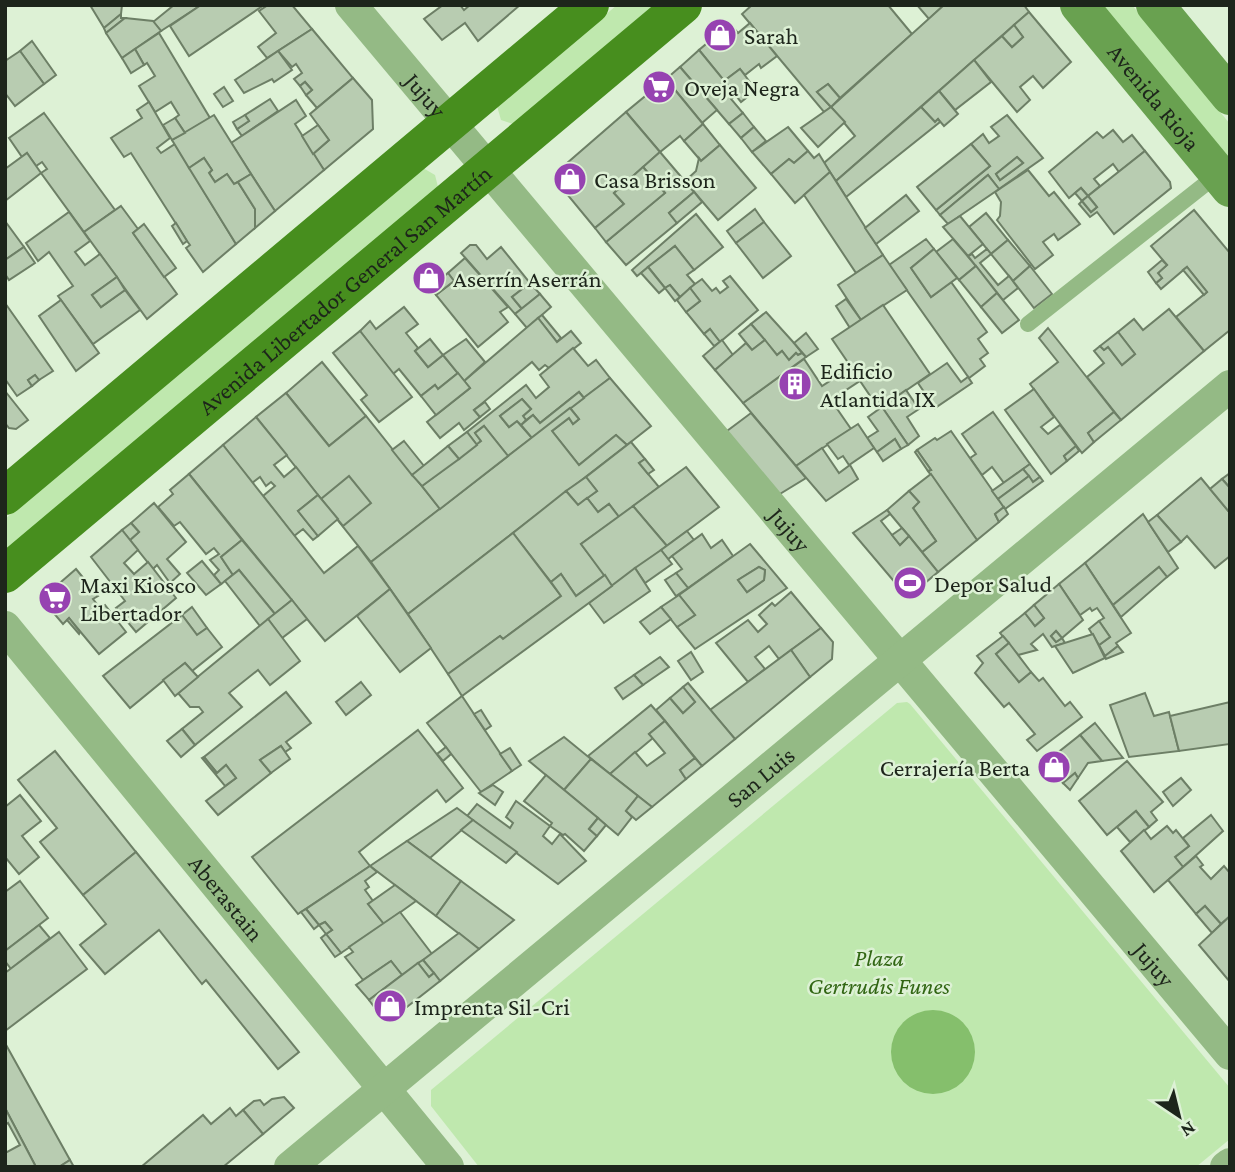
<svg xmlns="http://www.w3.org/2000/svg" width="1235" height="1172" font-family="'Crimson Pro',serif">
<rect width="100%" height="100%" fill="#ddf1d5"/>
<g fill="#bfe8ae">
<path d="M617,5H654L513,124L501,120L497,106Z"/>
<path d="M1101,5H1132L1230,124V161Z"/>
<path d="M423,168L435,175L438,187L5,551V519Z"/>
<path d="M907,702L910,704L1230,1088V1139L1196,1167H479L431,1106V1090L897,703Z"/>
</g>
<circle fill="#85bf6c" cx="933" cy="1052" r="42"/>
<g fill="#b8ccb1" stroke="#6d7f66" stroke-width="2" fill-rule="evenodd">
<path d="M90,5H122L121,14L104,28Z"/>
<path d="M174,5H201L161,31L153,22Z"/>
<path d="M201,5H264L189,56L170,26Z"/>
<path d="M268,5H292L312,29L267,58L258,47L276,33L259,11Z"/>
<path d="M443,5H460L464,10L470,5H520L478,41L465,23L442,40L424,19Z"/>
<path d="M752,5H888L912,34L840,98L828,84L817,92L831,107L824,112L742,14Z"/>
<path d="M917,5H944L929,19Z"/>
<path d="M944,5H1024L1029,12L836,181L824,163L855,136L831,107Z"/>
<path d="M1029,12L1071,62L1043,88L1033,76L1020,87L1030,100L1017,112L974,60L1002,36L1012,47L1023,37L1014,25Z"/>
<path d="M121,14V18H125L106,33L104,28Z"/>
<path d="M125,18L153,21L161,31L122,58L106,33Z"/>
<path d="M750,23L777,56L761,68L759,64L745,75L740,69L724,81L699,50L730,24L738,33Z"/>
<path d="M1014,25L1023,37L1012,47L1002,36Z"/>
<path d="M312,29L353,78L317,108L306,95L312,90L305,82L300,86L294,79L302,73L296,64L292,67L278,51Z"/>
<path d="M159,33L210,118L185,133L175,118L179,115L171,102L155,112L139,86L155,76L147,63L144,65L135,49Z"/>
<path d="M32,41L56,75L44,84L20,51Z"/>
<path d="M135,49L144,65L131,73L122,58Z"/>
<path d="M699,50L736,95L731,99L743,113L729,124L680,67Z"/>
<path d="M20,51L44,84L15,106L5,93V61Z"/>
<path d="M278,51L292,70L274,82L272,79L244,93L235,80Z"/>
<path d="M974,60L991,82L955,110L939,91Z"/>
<path d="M680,67L717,110L702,123L666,79Z"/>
<path d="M740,69L756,90L741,102L724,81Z"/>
<path d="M353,78L372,100L373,129L324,170L313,154L329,140L310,114Z"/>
<path d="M666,79L703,124L684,141L680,136L660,152L626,112Z"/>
<path d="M305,82L312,90L306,95L300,86Z"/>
<path d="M828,84L840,98L831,107L817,92Z"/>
<path d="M224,87L233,101L223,107L214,94Z"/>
<path d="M939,91L958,114L944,126L938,119L935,122L921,107Z"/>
<path d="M270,99L278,111L242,136L237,129L249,121L245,115Z"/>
<path d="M296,100L306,116L295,124L324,170L275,211L231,143Z"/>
<path d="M149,102L170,138L157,148L161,153L175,144L236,244L203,272L186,248L190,245L187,241L131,153L124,157L111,138L142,118L137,110Z"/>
<path d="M831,107L845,122L818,147L801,128Z"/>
<path d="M921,107L935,122L938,119L940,122L846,197L836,181Z"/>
<path d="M626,112L660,152L614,193L624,204L595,228L566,193V164Z"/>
<path d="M44,113L115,210L84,232L41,173L47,169L42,162L36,166L27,153L22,157L9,138Z"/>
<path d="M743,113L754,127L741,138L729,124Z"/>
<path d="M214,115L251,174L234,184L227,174L215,182L209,173L212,170L204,158L189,168L172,140Z"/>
<path d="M245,115L249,121L237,129L233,122Z"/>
<path d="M1007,115L1043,158L999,189L988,175L940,215L936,210L990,166L971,144L983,134L989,143L999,136L991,127ZM1017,157L1023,163L1000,180L996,174Z"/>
<path d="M175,118L185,133L172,140L163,125Z"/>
<path d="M703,124L720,145L701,161L684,141Z"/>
<path d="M318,125L329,140L313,154L302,136Z"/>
<path d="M754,127L766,141L752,152L741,138Z"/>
<path d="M788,127L808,151L794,163L789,159L771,174L752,152Z"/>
<path d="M1113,130L1123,142L1132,135L1145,151L1119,172L1113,164L1094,179L1100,186L1088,196L1081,188L1069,198L1049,172L1097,132L1103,138Z"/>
<path d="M971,144L990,166L936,210L917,187Z"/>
<path d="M720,145L756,188L718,220L685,181L696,171L699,158L701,161Z"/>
<path d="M808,151L814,158L819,154L830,172L795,203L771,174L789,159L794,163Z"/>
<path d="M1145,151L1170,182L1171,188L1114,234L1097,212L1090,217L1079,204L1082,201L1091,212L1097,207L1088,196Z"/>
<path d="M660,152L694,192L669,213L677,223L626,265L606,242L665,193L643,167Z"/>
<path d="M27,153L41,173L5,201V169Z"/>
<path d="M1017,157L1023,163L1000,180L996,174Z"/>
<path d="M204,158L212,170L209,173L215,182L227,174L234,184L238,182L255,209V228L236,244L189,168Z"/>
<path d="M566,164V193L561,181Z"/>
<path d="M643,167L665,193L606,242L595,228L624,204L614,193Z"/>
<path d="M1028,170L1049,196L1054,192L1080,224L1058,240L1054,234L1043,242L1053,255L1035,269L997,220L1000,216L1001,202L995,192Z"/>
<path d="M830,172L883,255L856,273L804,195Z"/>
<path d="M251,174L275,211L255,228V209L238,182Z"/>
<path d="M988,175L999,189L948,224L940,215Z"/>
<path d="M1081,188L1088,196L1082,201L1075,193Z"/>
<path d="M694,192L702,202L677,223L669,213Z"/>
<path d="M906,195L919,211L876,244L865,228Z"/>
<path d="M1088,196L1097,207L1091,212L1082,201Z"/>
<path d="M121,206L138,229L133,233L177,294L147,319L84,232Z"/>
<path d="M755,209L764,222L736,243L727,231Z"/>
<path d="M1194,210L1230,253V330L1204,351L1176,317L1207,292L1187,267L1161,289L1156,283L1162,278L1158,273L1167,265L1151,246Z"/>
<path d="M69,212L90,241L75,252L85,265L100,254L117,277L92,295L101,307L125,290L140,310L93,344L58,296L73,286L49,252L38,261L26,243Z"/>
<path d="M986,213L1008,240L991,254L969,227Z"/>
<path d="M696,214L723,247L694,270L675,246L637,276L632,270Z"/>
<path d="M960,216L983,244L968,256L943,227Z"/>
<path d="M5,221L24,247L5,260Z"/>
<path d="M764,222L791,256L763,278L736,243Z"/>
<path d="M176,223L187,241L183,244L172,226Z"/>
<path d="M144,224L176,268L164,277L133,233Z"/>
<path d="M926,239L934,249L911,268L931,297L951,282L987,332L978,339L988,353L980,359L985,366L969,378L889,265Z"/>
<path d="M953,239L976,266L959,280L936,252Z"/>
<path d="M1008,240L1030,266L1013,281L991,254Z"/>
<path d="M470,245H476L487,259L501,247L530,283L512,297L522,309L515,314L461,253Z"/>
<path d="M675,246L694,270L687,275L695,284L680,297L670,285L665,288L648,267Z"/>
<path d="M24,247L35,263L9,280L5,274V260Z"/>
<path d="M934,249L957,278L931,297L911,268Z"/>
<path d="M987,249L991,254L980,263L998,285L1009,276L1018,288L1003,300L968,256L972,254L975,258Z"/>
<path d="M883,255L907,290L861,320L838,285Z"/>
<path d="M465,258L508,307L500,312L508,322L478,347L436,295L454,281L448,273Z"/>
<path d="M1162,260L1167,265L1158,273L1162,278L1156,283L1148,272Z"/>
<path d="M976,266L997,293L981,307L959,280Z"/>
<path d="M1030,266L1052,294L1034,308L1013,281Z"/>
<path d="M648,267L665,288L659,293L641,273Z"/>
<path d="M1187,267L1207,292L1204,295L1183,270Z"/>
<path d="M448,273L454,281L436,295L430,288Z"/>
<path d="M730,276L758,310L720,342L710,329L704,334L686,312L700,301L690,288L695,284L702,279L712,291L716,288L720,293L728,287L723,281Z"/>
<path d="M117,277L125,290L101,307L92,295Z"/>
<path d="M530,283L540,294L522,309L512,297Z"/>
<path d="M670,285L680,297L675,301L665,288Z"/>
<path d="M690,288L700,301L686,312L677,300Z"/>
<path d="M997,293L1019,320L1002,333L981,307Z"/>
<path d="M540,294L551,307L527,328L515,314Z"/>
<path d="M846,299L861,320L850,328L836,306Z"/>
<path d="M61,300L99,353L76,371L39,316Z"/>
<path d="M5,303L53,371L39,380L35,375L28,380L32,386L17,396L5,379Z"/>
<path d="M883,305L930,374L879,409L860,381L831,400L851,429L796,466L743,403L804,359L822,386L851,367L832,339Z"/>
<path d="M404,307L418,324L406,333L418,348L415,351L428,367L443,355L458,373L438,389L435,385L421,396L399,369L393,374L360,331L370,321L376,329Z"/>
<path d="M1169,309L1204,351L1121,420L1087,377L1104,363L1094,351L1100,346L1104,350L1108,347L1122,365L1135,354L1118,332L1134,319L1143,330Z"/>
<path d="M766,312L794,343L802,353L798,355L796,353L789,360L782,351L777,355L751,324Z"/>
<path d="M542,315L561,338L557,342L538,318Z"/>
<path d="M538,318L557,342L571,331L581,343L549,368L545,365L539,370L532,362L474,410L480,417L464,430L459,423L440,438L427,422L470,388L464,381Z"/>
<path d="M751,324L765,340L752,350L739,334Z"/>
<path d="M1048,328L1114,412L1088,433L1094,442L1082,453L1030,384L1058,362L1039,338Z"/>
<path d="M710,329L720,342L714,346L704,334Z"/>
<path d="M360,331L412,397L379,422L361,400L367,395L333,353Z"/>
<path d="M1118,332L1135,354L1122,365L1108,347L1104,350L1100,346Z"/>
<path d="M806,333L818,349L806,357L794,343Z"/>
<path d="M430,339L443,355L428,367L415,351Z"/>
<path d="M466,339L485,362L464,381L443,355Z"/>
<path d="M722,340L733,355L715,370L703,356Z"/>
<path d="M765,340L777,355L782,351L789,360L796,353L798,355L802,353L806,357L743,403L715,370L746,343L752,350Z"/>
<path d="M573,348L588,366L596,360L610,378L584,398L579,392L540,423L533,415L526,420L523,416L531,409L522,399L500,416L509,427L517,421L532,438L508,456L484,426L475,433L481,441L477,445L467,432L526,385L536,398L549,387L540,375Z"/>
<path d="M322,362L366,416L329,446L286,393Z"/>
<path d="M947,363L961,382L968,377L972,383L935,408L918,383Z"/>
<path d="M458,373L470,388L436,415L421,396L435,385L438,389Z"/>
<path d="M35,375L39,380L32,386L28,380Z"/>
<path d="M610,378L651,426L627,445L616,435L579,465L552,431L569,418L573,424L579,419L570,408Z"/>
<path d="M1034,389L1054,417L1041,427L1048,434L1060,425L1076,446L1064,456L1067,461L1051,474L1005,410Z"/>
<path d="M906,390L919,409L907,417L919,436L908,445L882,407Z"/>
<path d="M5,391L28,420L16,429L9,428L5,423Z"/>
<path d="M579,392L584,398L532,438L521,425L533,415L540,423Z"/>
<path d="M286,393L329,446L366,416L440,509L371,562L256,417Z"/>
<path d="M522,399L531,409L523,416L526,420L521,425L517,421L509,427L500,416Z"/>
<path d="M485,402L490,409L480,417L474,410Z"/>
<path d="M882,407L908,445L901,449L895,439L877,452L867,438L878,431L868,417Z"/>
<path d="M570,408L579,419L573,424L569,418L552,431L579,465L616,435L627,445L408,614L371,562Z"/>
<path d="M993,412L1030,464L1004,483L992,467L982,475L970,458L976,454L962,434Z"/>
<path d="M1114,412L1121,420L1094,442L1088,433Z"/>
<path d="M751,413L806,478L770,500L719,437Z"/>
<path d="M256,417L287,455L274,465L284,477L296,467L318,495L298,511L318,536L313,540L303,529L294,536L263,496L275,486L271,482L266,486L260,477L252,483L223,445Z"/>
<path d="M858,424L874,448L849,465L843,456L838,459L827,444Z"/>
<path d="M484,426L508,456L440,509L422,486L481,441L475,433Z"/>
<path d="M951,431L1004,507L995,514L999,522L977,540L928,471L931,470L917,450L935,438L937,440Z"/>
<path d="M467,432L477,445L459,459L448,446Z"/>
<path d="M895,439L901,449L883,461L877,452Z"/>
<path d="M404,441L424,466L412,475L392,450Z"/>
<path d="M631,442L645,459L639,463L659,487L619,517L609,504L598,512L587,498L597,491L586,477Z"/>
<path d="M223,445L324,573L358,546L390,589L325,641L189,474Z"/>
<path d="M448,446L459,459L422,486L412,475Z"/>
<path d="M1076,446L1079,451L1067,461L1064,456Z"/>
<path d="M822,448L839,473L850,465L858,479L826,501L796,466Z"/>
<path d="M917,450L931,470L928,471L915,452Z"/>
<path d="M645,459L654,470L648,474L639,463Z"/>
<path d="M1030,464L1040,477L1033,482L1023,469Z"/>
<path d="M686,467L719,507L667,546L633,506Z"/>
<path d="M1023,469L1029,476L998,499L992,491Z"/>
<path d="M1230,473V488L1222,479Z"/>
<path d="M189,474L242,540L221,557L233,575L221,584L214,575L219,570L210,560L219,554L214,548L206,554L180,522L174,526L158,507L173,494L170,490Z"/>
<path d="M931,474L977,540L938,572L922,552L936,541L913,508L919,502L909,491Z"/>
<path d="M349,476L371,503L343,526L321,499Z"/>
<path d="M1029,476L1033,482L1040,477L1043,481L1005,509L998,499Z"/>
<path d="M586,477L597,491L578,505L566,491Z"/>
<path d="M1201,478L1230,513V556L1215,568L1187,536L1181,542L1157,515Z"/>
<path d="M1222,479L1230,488V513L1210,489Z"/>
<path d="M566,491L578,505L587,498L598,512L609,504L619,517L581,544L605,575L576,596L561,574L551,582L513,533Z"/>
<path d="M909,491L919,502L913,508L936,541L922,552L887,510Z"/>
<path d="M318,495L338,519L318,536L298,511Z"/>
<path d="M154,503L186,542L167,559L180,574L170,583L157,565L153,569L130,540L139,532L131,523Z"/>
<path d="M633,506L667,546L612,586L581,544Z"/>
<path d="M1004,507L1008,514L999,522L995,514Z"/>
<path d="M887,510L890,514L881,521L900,545L909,536L938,572L925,583L916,571L898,586L853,533Z"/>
<path d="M1143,514L1178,568L1167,577L1159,567L1113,605L1085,563Z"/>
<path d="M1157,515L1181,542L1168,552L1148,522Z"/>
<path d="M131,523L139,532L130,540L122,530Z"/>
<path d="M902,528L909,536L900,545L892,535Z"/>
<path d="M122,530L138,550L124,563L134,574L148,562L176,598L136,632L116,608L125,601L91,557Z"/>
<path d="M687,531L694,540L668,559L661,550Z"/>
<path d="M513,533L561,596L503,639L500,636L448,674L408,614Z"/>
<path d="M702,534L711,548L722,540L733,556L688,588L676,573L682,569L672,556Z"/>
<path d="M242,540L292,600L275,614L239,570L233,575L221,557Z"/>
<path d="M750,544L787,588L695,649L677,627L695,615L679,595ZM759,567L765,570L764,580L747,592L738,580Z"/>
<path d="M661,550L672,564L645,583L635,568Z"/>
<path d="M202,561L221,584L206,595L187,573Z"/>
<path d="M1085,563L1131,633L1116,643L1118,646L1105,656L1099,645L1110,637L1099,621L1104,618L1097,608L1092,611L1090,608L1080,615L1059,584Z"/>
<path d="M759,567L765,570L764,580L747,592L738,580Z"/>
<path d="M1159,567L1167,577L1121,617L1113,605Z"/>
<path d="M635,568L650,591L604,623L589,603Z"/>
<path d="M76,569L98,596L93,599L100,608L105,605L126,632L99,654L69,618L63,624L51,610L54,588Z"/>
<path d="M239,570L275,614L260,626L225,581Z"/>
<path d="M916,571L925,583L907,585L904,581Z"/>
<path d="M676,573L688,588L676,596L665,580Z"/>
<path d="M561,574L576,596L605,575L612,586L462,696L448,674L500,636L503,639L561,596L551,582Z"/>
<path d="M1059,584L1083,620L1062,638L1065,643L1052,647L1043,634L1031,644L1037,650L1018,655L1000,633L1025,613L1035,626L1044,618L1034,605ZM1056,631L1062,638L1056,642L1051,636Z"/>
<path d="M390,589L431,648L400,672L357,616Z"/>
<path d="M791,592L821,628L779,659L769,646L755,657L765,669L748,682L716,643L748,620L758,632L767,624L759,615L772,603L775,606Z"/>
<path d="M679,595L695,615L677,627L661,607Z"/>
<path d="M292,600L307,619L282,638L268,619Z"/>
<path d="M1034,605L1044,618L1035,626L1025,613Z"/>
<path d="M192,607L207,628L197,635L182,615Z"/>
<path d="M661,607L671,619L650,634L640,622Z"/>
<path d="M182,615L197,635L207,628L222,647L192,671L185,663L130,708L103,676Z"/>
<path d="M69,618L80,632L79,634L67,620Z"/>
<path d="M268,619L300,661L270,685L258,670L229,693L242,707L195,745L182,729L203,712L199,707H190L178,693Z"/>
<path d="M1099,621L1110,637L1099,645L1089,629Z"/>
<path d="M821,628L833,642L832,659L810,677L791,650Z"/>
<path d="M1056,631L1062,638L1056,642L1051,636Z"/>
<path d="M1093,634L1105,658L1073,673L1055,646Z"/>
<path d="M1003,636L1009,643L996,654L1019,682L1031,672L1039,681L1043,678L1065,706L1070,702L1082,717L1037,751L1027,740L1035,734L1009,703L1004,707L975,673L983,663L977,656Z"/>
<path d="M1009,643L1031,672L1019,682L996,654Z"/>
<path d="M1118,646L1123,652L1106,659L1105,656Z"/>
<path d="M791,650L810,677L735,739L710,710Z"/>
<path d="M691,652L703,672L691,680L678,661Z"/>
<path d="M660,657L669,667L643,685L634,675Z"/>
<path d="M185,663L198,677L175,696L163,680Z"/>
<path d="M634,675L643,685L623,699L615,688Z"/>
<path d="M361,682L371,695L346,715L336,702Z"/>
<path d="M688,683L735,739L702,766L656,710L670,698L683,713L695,702L683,687Z"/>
<path d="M683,687L695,702L683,713L670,698Z"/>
<path d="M286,692L311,723L286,742L291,748L285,752L281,746L260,760L271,773L218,815L206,801L236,778L226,765L217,773L204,757Z"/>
<path d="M1145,693L1154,716L1169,712L1179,751L1129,757L1110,705Z"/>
<path d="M462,696L512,771L481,792L427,723Z"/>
<path d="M1230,702V744L1179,751L1170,716Z"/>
<path d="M651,705L665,721L649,734L653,738L635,753L610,774L588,756Z"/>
<path d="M481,710L491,726L485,730L474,714Z"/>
<path d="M665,721L695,758L680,770L686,779L652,807L610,774L635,752L647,766L665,753L649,734Z"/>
<path d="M1095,723L1123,758L1102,761L1080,735Z"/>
<path d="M182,729L195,745L181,757L167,741Z"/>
<path d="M418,730L463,788L446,802L437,790L359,852L370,866L298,914L252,857Z"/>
<path d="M1080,735L1102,761L1088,763L1078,778L1075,773L1063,783L1046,762Z"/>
<path d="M564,737L591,759L564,790L529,761Z"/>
<path d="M281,746L290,759L271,773L260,760Z"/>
<path d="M446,747L451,754L443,761L437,754Z"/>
<path d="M510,748L521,765L512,771L500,754Z"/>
<path d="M55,751L136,852L83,895L40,842L57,828L18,780Z"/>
<path d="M204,757L217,773L226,765L236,778L225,786L202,758Z"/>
<path d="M695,758L702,766L686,779L680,770Z"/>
<path d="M591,759L638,796L626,811L632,817L618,835L564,790Z"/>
<path d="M1127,761L1163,802L1151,812L1157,820L1149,827L1136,811L1107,835L1079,801Z"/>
<path d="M1075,773L1078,778L1070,790L1063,783Z"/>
<path d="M546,775L598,818L589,829L597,836L584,851L565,834L563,835L550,826L552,823L524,801Z"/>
<path d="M1181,778L1191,790L1173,806L1163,792Z"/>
<path d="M493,785L503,792L495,805L479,793Z"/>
<path d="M20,795L41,821L22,836L39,857L19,874L5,857V807Z"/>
<path d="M638,796L652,807L636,820L626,811Z"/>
<path d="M516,801L550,826L543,836L552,844L560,834L586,861L558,884L467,816L477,804L510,828L513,823L506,817Z"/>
<path d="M457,808L473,820L430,858L407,841Z"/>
<path d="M1136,811L1149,827L1130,842L1117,827Z"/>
<path d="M1211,815L1223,831L1183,867L1175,857L1189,846L1183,838Z"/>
<path d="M598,818L606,825L597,836L589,829Z"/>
<path d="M473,820L517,852L506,863L461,830Z"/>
<path d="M1167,826L1173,833L1176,830L1189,846L1175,857L1183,867L1154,892L1121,851L1144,830L1151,839Z"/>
<path d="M407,841L461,881L436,916L370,866Z"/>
<path d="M136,852L299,1052L278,1069L206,980L202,984L159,930L105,974L80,945L106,924L83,895Z"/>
<path d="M1196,856L1203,865L1200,867L1211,879L1224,866L1230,873V916L1221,924L1205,906L1196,914L1168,880Z"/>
<path d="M370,866L377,872L365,881L369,887L365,890L373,901L368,904L384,924L341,953L326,934L332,930L325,922L319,925L306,909Z"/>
<path d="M20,881L48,918L5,951V892Z"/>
<path d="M461,881L514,920L479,949L436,916Z"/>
<path d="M395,885L416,901L384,924L368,904Z"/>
<path d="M1205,906L1221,924L1212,933L1196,914Z"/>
<path d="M306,909L319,925L314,929L301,912Z"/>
<path d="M400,912L432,954L402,975L391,961L363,980L345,957L353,952L349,947Z"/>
<path d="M1230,916V982L1199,945Z"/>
<path d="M325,922L332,930L326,934L319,925Z"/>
<path d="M39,925L50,938L11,969L5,961V951Z"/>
<path d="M59,932L87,969L5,1031V973Z"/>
<path d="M459,933L479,949L440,981L423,960Z"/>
<path d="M326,934L341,953L335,957L321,938Z"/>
<path d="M423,960L434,973L429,977L418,963Z"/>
<path d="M391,961L402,975L369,1000L356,985Z"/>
<path d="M418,963L429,977L434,973L440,981L403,1010L375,1008L369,1000Z"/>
<path d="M5,1043L70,1160L59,1167H36L5,1108Z"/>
<path d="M284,1097L294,1108L263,1134L243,1110L254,1101L260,1100L264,1105L272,1099Z"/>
<path d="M5,1108L36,1167H5V1153L20,1145L8,1123L5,1125Z"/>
<path d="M230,1108L236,1116L243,1110L263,1134L223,1167H141L203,1115L211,1124Z"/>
<path d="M70,1160L74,1167H59Z"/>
</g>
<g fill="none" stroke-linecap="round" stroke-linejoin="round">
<path stroke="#94ba85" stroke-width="16" d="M1028,324L1218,174"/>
<g stroke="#94ba85" stroke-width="32">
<path id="s1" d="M351,5L1230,1054"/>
<path id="s2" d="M5,627L448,1167"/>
<path id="s3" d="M290,1167L1230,386"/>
<path d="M1226,1167L1230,1164"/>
</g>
<g stroke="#69a150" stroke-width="38">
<path id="s4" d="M1079,5L1230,188"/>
<path d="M1155,5L1230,96"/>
</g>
<g stroke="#478e1e" stroke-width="38">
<path d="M5,496L590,5"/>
<path id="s5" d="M5,574L683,5"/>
</g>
</g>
<defs>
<symbol id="shop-disc" viewBox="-11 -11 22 22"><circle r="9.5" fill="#9642b1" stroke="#ddf1d5"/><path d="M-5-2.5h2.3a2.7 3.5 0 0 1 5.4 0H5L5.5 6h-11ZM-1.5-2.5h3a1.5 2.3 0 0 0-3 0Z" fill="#fff"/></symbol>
<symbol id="supermarket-disc" viewBox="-11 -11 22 22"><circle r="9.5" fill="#9642b1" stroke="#ddf1d5"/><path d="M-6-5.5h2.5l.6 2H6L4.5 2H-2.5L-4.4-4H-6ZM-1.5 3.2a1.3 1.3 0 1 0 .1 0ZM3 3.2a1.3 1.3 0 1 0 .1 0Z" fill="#fff"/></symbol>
<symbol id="building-disc" viewBox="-11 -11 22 22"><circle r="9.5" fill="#9642b1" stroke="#ddf1d5"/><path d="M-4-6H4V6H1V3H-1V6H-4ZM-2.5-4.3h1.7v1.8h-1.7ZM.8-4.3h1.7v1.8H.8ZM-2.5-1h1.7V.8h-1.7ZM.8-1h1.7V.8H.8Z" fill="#fff"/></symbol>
<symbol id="stadium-disc" viewBox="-11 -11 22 22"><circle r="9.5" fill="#9642b1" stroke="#ddf1d5"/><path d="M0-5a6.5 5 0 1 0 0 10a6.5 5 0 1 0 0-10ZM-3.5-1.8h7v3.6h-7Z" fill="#fff"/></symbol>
</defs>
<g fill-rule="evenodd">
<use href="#shop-disc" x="701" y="16" width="38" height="38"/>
<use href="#supermarket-disc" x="640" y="68" width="38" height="38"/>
<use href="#shop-disc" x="551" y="160" width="38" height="38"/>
<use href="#shop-disc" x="410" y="259" width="38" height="38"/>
<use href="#building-disc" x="776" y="365" width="38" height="38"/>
<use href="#stadium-disc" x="891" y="564" width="38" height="38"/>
<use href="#supermarket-disc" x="36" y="579" width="38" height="38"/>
<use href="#shop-disc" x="1035" y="748" width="38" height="38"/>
<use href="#shop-disc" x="371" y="987" width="38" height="38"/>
</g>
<g text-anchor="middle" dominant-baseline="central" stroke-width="5" stroke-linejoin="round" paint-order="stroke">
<g font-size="24" fill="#1d251b" stroke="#ddf1d5" text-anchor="start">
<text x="744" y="35">Sarah</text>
<text x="684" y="87">Oveja Negra</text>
<text x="594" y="179">Casa Brisson</text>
<text x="453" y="278">Aserrín Aserrán</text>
<text x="820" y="370">Edificio<tspan x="820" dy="28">Atlantida IX</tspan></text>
<text x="934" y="583">Depor Salud</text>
<text x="80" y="584">Maxi Kiosco<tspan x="80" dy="28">Libertador</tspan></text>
<text x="1030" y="767" text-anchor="end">Cerrajería Berta</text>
<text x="414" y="1006">Imprenta Sil-Cri</text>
</g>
<g font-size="24" fill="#1d251b" stroke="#ddf1d5">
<text stroke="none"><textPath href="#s1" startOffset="117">Jujuy</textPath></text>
<text stroke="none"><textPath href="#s4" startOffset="119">Avenida Rioja</textPath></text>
<text stroke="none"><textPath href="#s5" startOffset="443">Avenida Libertador General San Martín</textPath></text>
<text stroke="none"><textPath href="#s1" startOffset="684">Jujuy</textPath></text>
<text stroke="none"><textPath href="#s3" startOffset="611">San Luis</textPath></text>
<text stroke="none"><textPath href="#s2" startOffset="350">Aberastain</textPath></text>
<text stroke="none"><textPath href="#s1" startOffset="1251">Jujuy</textPath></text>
</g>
<g font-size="24" font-style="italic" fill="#316613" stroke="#ddf1d5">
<text x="879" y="957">Plaza<tspan x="879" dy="28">Gertrudis Funes</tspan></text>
</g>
</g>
<rect width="1235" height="1172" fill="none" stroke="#1d251b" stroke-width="14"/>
<g transform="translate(1179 1116) rotate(145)" stroke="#ddf1d5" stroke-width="5" paint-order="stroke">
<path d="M0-5L12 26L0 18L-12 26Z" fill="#1d251b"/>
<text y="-10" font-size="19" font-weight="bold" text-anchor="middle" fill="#1d251b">N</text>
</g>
</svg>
